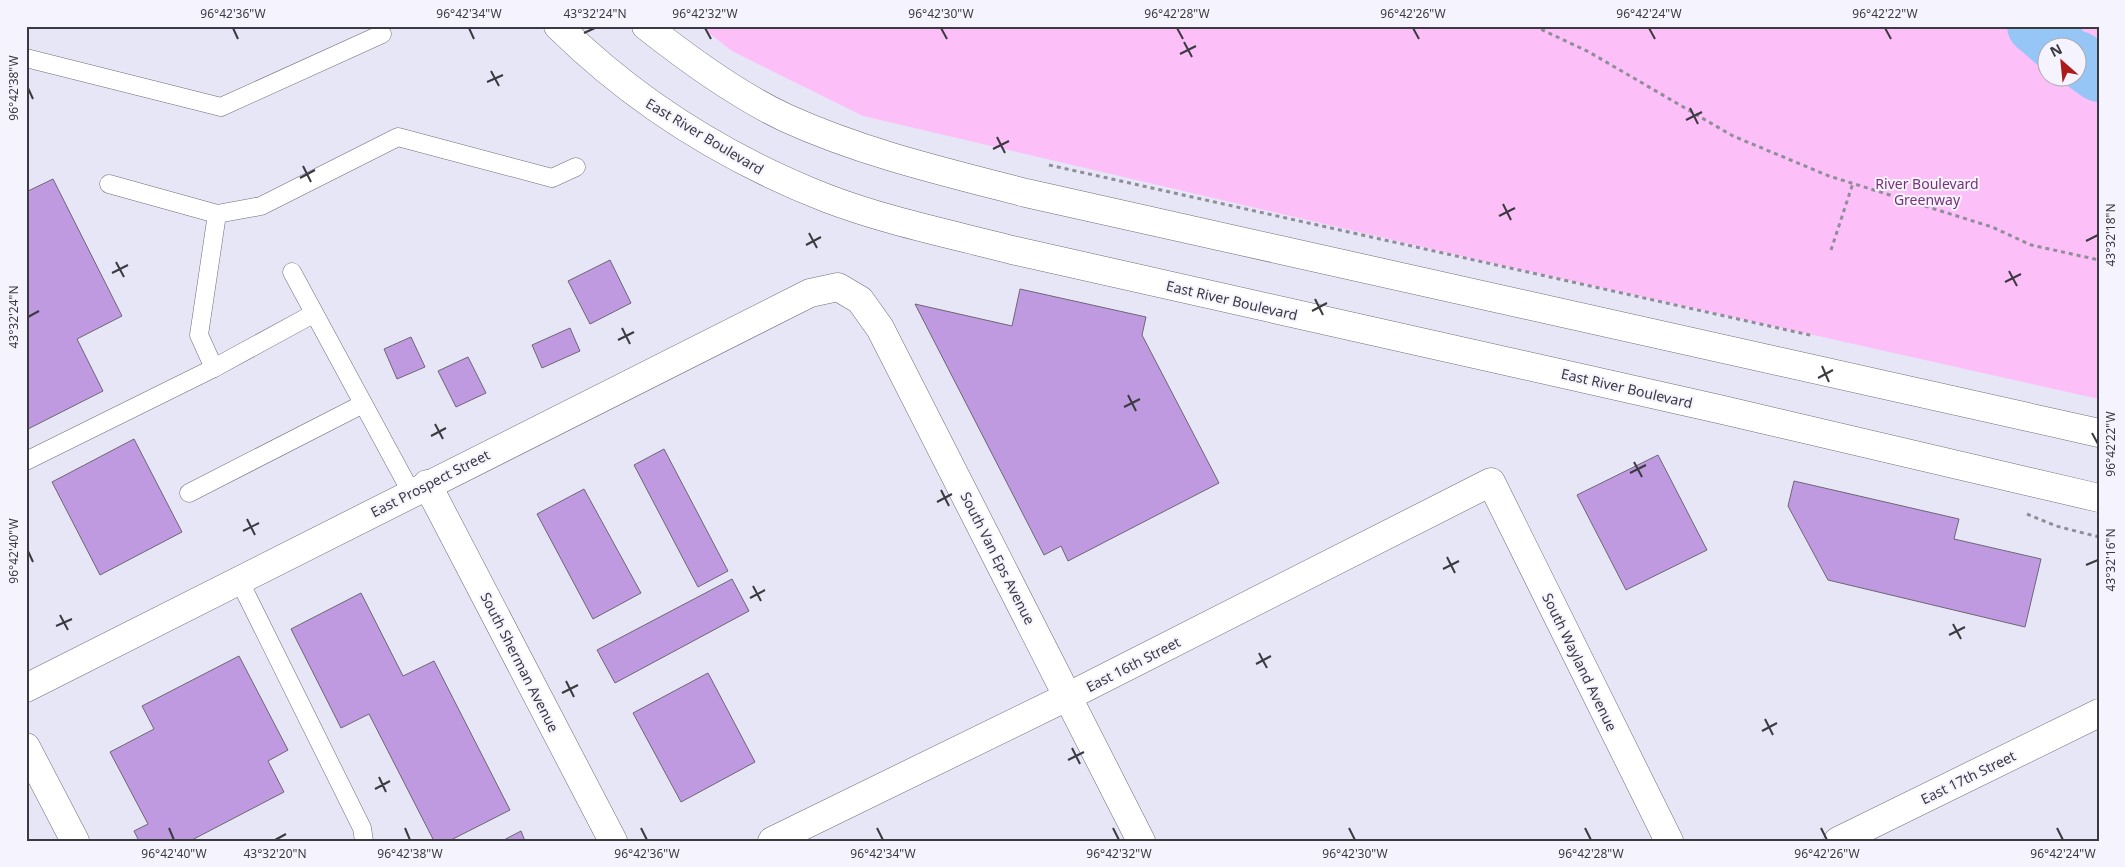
<svg xmlns="http://www.w3.org/2000/svg" width="2125" height="867" font-family="'Noto Sans',sans-serif">
<rect width="100%" height="100%" fill="#e7e6f6"/>
<path fill="#fcbff8" d="M700,26H2099V71L2078,57V48L2063,47L2058,44L2061,47L2048,48V78H2078V59L2099,74V399L1470,258L863,116L732,51Z"/>
<g fill="none" stroke-linecap="round" stroke-linejoin="round">
<g stroke="#95c6f6" stroke-width="56">
<path d="M2035,26L2061,48"/>
<path d="M2078,59L2099,74"/>
</g>
</g>
<g fill="#c09ae1" stroke="#6d6673">
<path d="M53,179L122,316L77,339L103,391L26,430V192Z"/>
<path d="M610,260L631,303L590,324L568,281Z"/>
<path d="M1020,289L1146,317L1142,335L1219,483L1068,561L1061,546L1044,555L915,304L1012,326Z"/>
<path d="M570,328L580,351L542,368L532,345Z"/>
<path d="M411,337L425,367L397,379L384,349Z"/>
<path d="M468,357L486,393L456,407L438,371Z"/>
<path d="M134,439L182,532L100,575L52,482Z"/>
<path d="M664,449L728,571L698,587L634,465Z"/>
<path d="M1658,455L1707,550L1626,590L1577,495Z"/>
<path d="M1794,481L1959,519L1954,539L2041,559L2025,627L1828,580L1788,506Z"/>
<path d="M584,489L641,593L593,619L537,514Z"/>
<path d="M732,579L749,611L615,683L597,650Z"/>
<path d="M361,593L403,676L434,661L510,810L449,841H434L369,714L341,728L291,629Z"/>
<path d="M239,656L288,750L268,761L284,792L190,841H139L134,831L148,824L110,752L154,729L142,706Z"/>
<path d="M708,673L755,762L681,802L633,713Z"/>
<path d="M521,831L525,841H502Z"/>
</g>
<g fill="none" stroke-linecap="round" stroke-linejoin="round">
<defs>
<g id="service">
<path d="M26,58L221,107L382,34"/>
<path d="M109,184L217,214L261,206L398,137L552,178L576,167"/>
<path d="M292,272L411,492"/>
<path d="M214,368L199,335L217,214"/>
<path d="M26,461L214,368L313,314"/>
<path d="M189,493L363,404"/>
<path d="M239,580L362,828L364,841"/>
</g>
<g id="minor">
<path d="M427,484L613,841"/>
<path d="M26,688L810,293L838,287L860,300L880,328L1141,841"/>
<path d="M772,841L1069,696L1491,482L1669,841"/>
</g>
<path id="tertiary" d="M1838,841L2099,713"/>
<g id="secondary">
<path d="M558,26C634,101 727,159 826,198C886,221 950,234 1012,250L1723,410L2099,498"/>
<path d="M646,26C689,60 737,95 786,118C863,153 945,172 1026,193L2099,433"/>
<path d="M26,747L75,841"/>
</g>
</defs>
<use href="#service" stroke="#6e6d7a" stroke-width="19"/>
<use href="#minor" stroke="#6e6d7a" stroke-width="29"/>
<use href="#tertiary" stroke="#6e6d7a" stroke-width="29"/>
<use href="#secondary" stroke="#6e6d7a" stroke-width="29"/>
<g stroke="#8e8d98" stroke-width="3" stroke-dasharray="4 4" stroke-linecap="butt">
<path d="M1534,26L1589,52L1733,136L1829,176L1992,227L2031,245L2099,260"/>
<path d="M1049,165L1814,336"/>
<path d="M1831,250L1853,183"/>
<path d="M2027,514L2056,526L2099,537"/>
</g>
<use href="#service" stroke="#fff" stroke-width="18"/>
<use href="#minor" stroke="#fff" stroke-width="28"/>
<use href="#tertiary" stroke="#fff" stroke-width="28"/>
<use href="#secondary" stroke="#fff" stroke-width="28"/>
</g>
<path fill="none" stroke="#3a3a40" stroke-width="2" d="M233,28L238,39M469,28L474,39M705,28L711,39M941,28L947,39M1177,28L1183,39M1413,28L1419,39M1649,28L1655,39M1885,28L1891,39M584,33L595,28M1184,42L1192,57M1180,54L1196,46M491,71L499,86M487,82L503,75M28,88L33,99M1690,108L1698,124M1686,120L1702,112M997,137L1005,153M993,149L1009,141M303,166L311,182M300,178L315,170M1503,204L1511,220M1499,216L1515,208M809,233L817,248M2086,241L2098,235M806,245L821,237M116,262L124,277M2009,271L2017,286M112,273L128,265M2005,282L2021,274M1315,299L1323,315M1312,311L1327,303M28,317L39,311M622,328L630,344M618,340L634,332M1822,366L1829,382M1818,378L1833,370M1128,395L1136,411M1124,407L1140,399M435,424L443,439M2092,433L2098,444M431,436L446,428M1634,462L1642,477M1630,473L1646,465M941,490L949,506M937,502L952,494M247,519L255,535M243,531L259,523M28,551L33,562M1447,557L1455,573M2086,565L2098,560M1443,569L1459,561M753,586L761,601M750,598L765,590M60,615L68,630M1953,624L1961,639M56,626L72,619M1949,635L1965,627M1259,653L1267,668M1256,664L1271,656M566,681L574,697M562,693L578,685M1765,719L1773,735M1762,731L1777,723M1072,748L1080,764M1068,760L1084,752M379,777L386,792M375,789L390,781M169,828L174,840M405,828L410,840M641,828L647,840M877,828L883,840M1113,828L1119,840M1349,828L1355,840M1585,828L1591,840M1821,828L1827,840M2057,828L2063,840M275,840L286,834"/>
<g text-anchor="middle" dominant-baseline="central" stroke-width="4" stroke-linejoin="round" paint-order="stroke">
<g font-size="14" fill="#3a3a40" stroke="#f5f4fe">
<text transform="translate(705 136) rotate(31)">East River Boulevard</text>
<text transform="translate(1232 300) rotate(13)">East River Boulevard</text>
<text transform="translate(1627 388) rotate(13)">East River Boulevard</text>
<text transform="translate(430 483) rotate(-27)">East Prospect Street</text>
<text transform="translate(998 558) rotate(63)">South Van Eps Avenue</text>
<text transform="translate(520 662) rotate(63)">South Sherman Avenue</text>
<text transform="translate(1580 662) rotate(64)">South Wayland Avenue</text>
<text transform="translate(1133 664) rotate(-27)">East 16th Street</text>
<text transform="translate(1968 777) rotate(-26)">East 17th Street</text>
</g>
<g font-size="14" fill="#7a3178" stroke="#f5f4fe">
<text x="1927" y="183">River Boulevard<tspan x="1927" dy="16">Greenway</tspan></text>
</g>
</g>
<rect width="2125" height="867" fill="none" stroke="#f5f4fe" stroke-width="55"/>
<g transform="translate(2062 62) rotate(333)"><circle r="24" fill="#f5f4fe" stroke="#aaaab2"/>
<path d="M0-4L9 19L0 12L-9 19Z" fill="#ac1b18"/>
<text y="-8" font-size="14" font-weight="bold" text-anchor="middle" fill="#3a3a40">N</text>
</g>
<rect x="28" y="28" width="2070" height="812" fill="none" stroke="#3a3a40" stroke-width="2"/>
<g font-size="12" text-anchor="middle" fill="#3a3a40">
<text x="233" y="18">96°42'36"W</text>
<text x="469" y="18">96°42'34"W</text>
<text x="595" y="18">43°32'24"N</text>
<text x="705" y="18">96°42'32"W</text>
<text x="941" y="18">96°42'30"W</text>
<text x="1177" y="18">96°42'28"W</text>
<text x="1413" y="18">96°42'26"W</text>
<text x="1649" y="18">96°42'24"W</text>
<text x="1885" y="18">96°42'22"W</text>
<text transform="translate(14 88) rotate(-90)" y="4">96°42'38"W</text>
<text transform="translate(2111 235) rotate(-90)" y="4">43°32'18"N</text>
<text transform="translate(14 317) rotate(-90)" y="4">43°32'24"N</text>
<text transform="translate(2111 444) rotate(-90)" y="4">96°42'22"W</text>
<text transform="translate(14 551) rotate(-90)" y="4">96°42'40"W</text>
<text transform="translate(2111 560) rotate(-90)" y="4">43°32'16"N</text>
<text x="174" y="858">96°42'40"W</text>
<text x="275" y="858">43°32'20"N</text>
<text x="410" y="858">96°42'38"W</text>
<text x="647" y="858">96°42'36"W</text>
<text x="883" y="858">96°42'34"W</text>
<text x="1119" y="858">96°42'32"W</text>
<text x="1355" y="858">96°42'30"W</text>
<text x="1591" y="858">96°42'28"W</text>
<text x="1827" y="858">96°42'26"W</text>
<text x="2063" y="858">96°42'24"W</text>
</g>
</svg>
